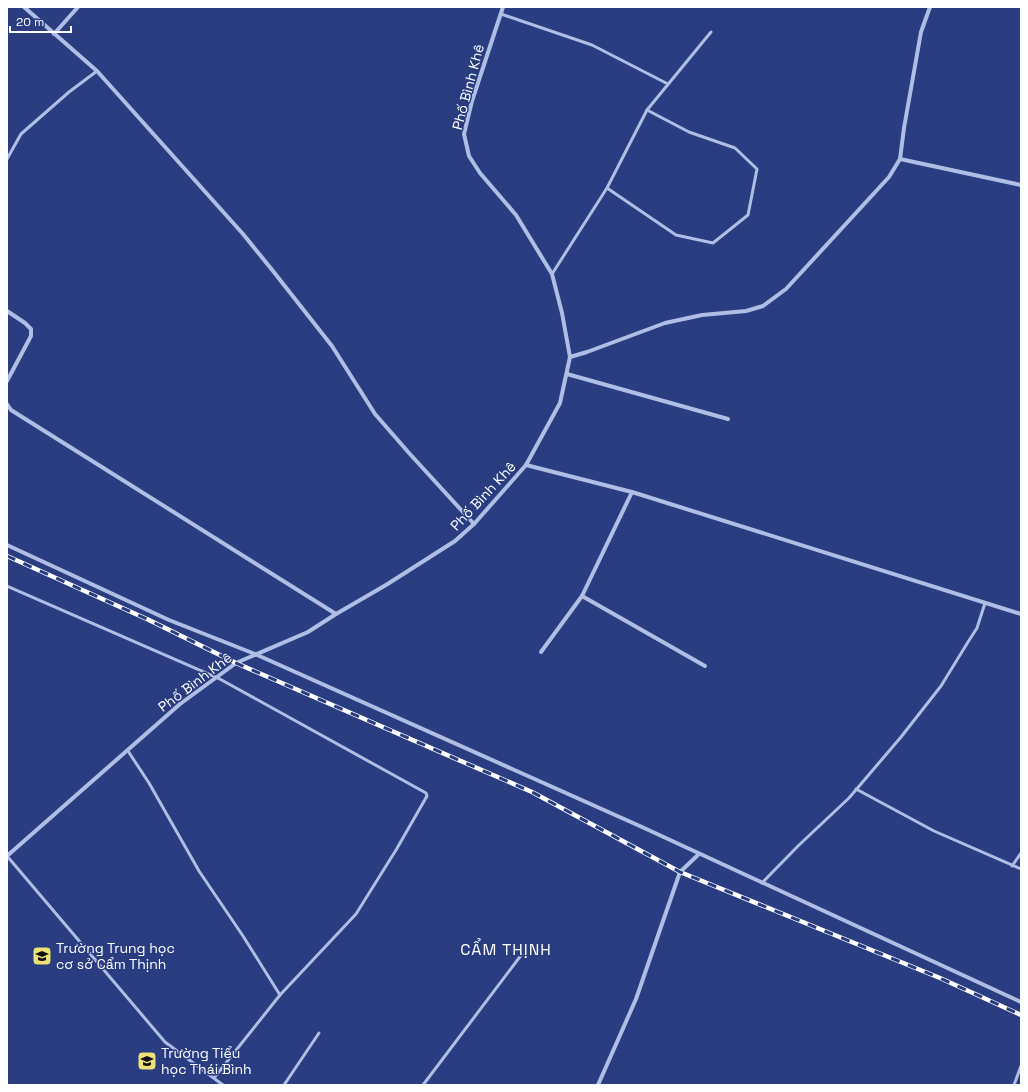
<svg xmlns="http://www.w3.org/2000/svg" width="1028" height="1092" font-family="'Space Grotesk',sans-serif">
<rect width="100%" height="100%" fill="#293d80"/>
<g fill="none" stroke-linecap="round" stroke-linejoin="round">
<g stroke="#b0bde5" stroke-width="3">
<path d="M501,14L592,45L668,84"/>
<path d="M7,159L21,134L69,92L97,71"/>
<path d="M607,188L676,235L713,243L748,215L757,169L735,148L689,132L647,110"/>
<path d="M552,274L607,188L647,110L711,32"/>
<path d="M7,586L218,678L426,793L427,796L396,850L356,914L280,995L214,1078"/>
<path d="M128,751L149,783L199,871L243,936L280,995"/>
<path d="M856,789L934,831L1021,869"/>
<path d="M7,856L165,1042L223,1085"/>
<path d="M1012,866L1021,853"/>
<path d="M762,883L798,846L849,798L901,737L941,686L968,642L977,628L985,603"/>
<path d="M284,1085L319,1033"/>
<path d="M423,1085L522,954"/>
<path d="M1014,1085L1021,1066"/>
</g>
<g stroke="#b0bde5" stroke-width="4">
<path d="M24,7L97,71L243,234L273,271L332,346L375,414L409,453L474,524"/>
<path d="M54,34L78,7"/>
<path d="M900,159L1021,185"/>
<path d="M7,311L25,323L31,329V336L7,381"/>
<path d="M570,357L587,352L665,323L702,315L746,311L763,306L786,289L889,177L900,159L904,128L921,32L930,7"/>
<path d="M567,374L728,419"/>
<path d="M7,404L11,410L336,614"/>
<path d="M526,465L632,492L1021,614"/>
<path d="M7,545L169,620L255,654L642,827L1021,1002"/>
<path d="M582,596L705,666"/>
<path d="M541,652L582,596L632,492"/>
<path d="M7,856L180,704L236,663L308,632L336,614L386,585L455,541L474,524L526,465L560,403L570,357L562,313L552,274L516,215L480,173L469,156L464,134L472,101L503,7"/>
<path d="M598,1085L636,999L680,872L699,854"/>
</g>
<defs>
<path id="rail" d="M7,556L149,620L236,663L532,792L680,872L940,978L1021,1015"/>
</defs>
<use href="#rail" stroke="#fff" stroke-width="4.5"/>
<use href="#rail" stroke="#293d80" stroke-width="3" stroke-dasharray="9" stroke-linecap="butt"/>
</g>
<defs>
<symbol id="school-square" viewBox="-11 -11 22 22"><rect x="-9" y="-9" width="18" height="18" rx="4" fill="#ece277" stroke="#293d80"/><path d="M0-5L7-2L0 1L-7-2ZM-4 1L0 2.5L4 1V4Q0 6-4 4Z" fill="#111"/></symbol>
</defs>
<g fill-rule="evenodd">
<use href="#school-square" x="31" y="945" width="22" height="22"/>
<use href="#school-square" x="136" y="1050" width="22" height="22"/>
</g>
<g text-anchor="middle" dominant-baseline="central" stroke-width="3" stroke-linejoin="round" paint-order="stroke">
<g font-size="14" fill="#fff" stroke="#293d80">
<text transform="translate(468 87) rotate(-75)">Phố Bình Khê</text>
<text transform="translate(483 496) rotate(-47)">Phố Bình Khê</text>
<text transform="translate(195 682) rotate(-37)">Phố Bình Khê</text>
</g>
<g font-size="14" fill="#fff" stroke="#293d80" text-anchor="start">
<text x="56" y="948">Trường Trung học<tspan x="56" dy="16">cơ sở Cẩm Thịnh</tspan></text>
<text x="161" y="1053">Trường Tiểu<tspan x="161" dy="16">học Thái Bình</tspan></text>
</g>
<g font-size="16" letter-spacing="1" fill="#fff" stroke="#293d80">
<text x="506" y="949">CẨM THỊNH</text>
</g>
</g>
<rect width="1028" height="1092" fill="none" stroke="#ffffff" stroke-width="16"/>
<path d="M10 26v6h61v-6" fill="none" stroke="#ffffff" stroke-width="2"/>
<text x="16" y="26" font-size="12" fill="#ffffff" stroke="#293d80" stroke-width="3" paint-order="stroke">20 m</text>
</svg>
